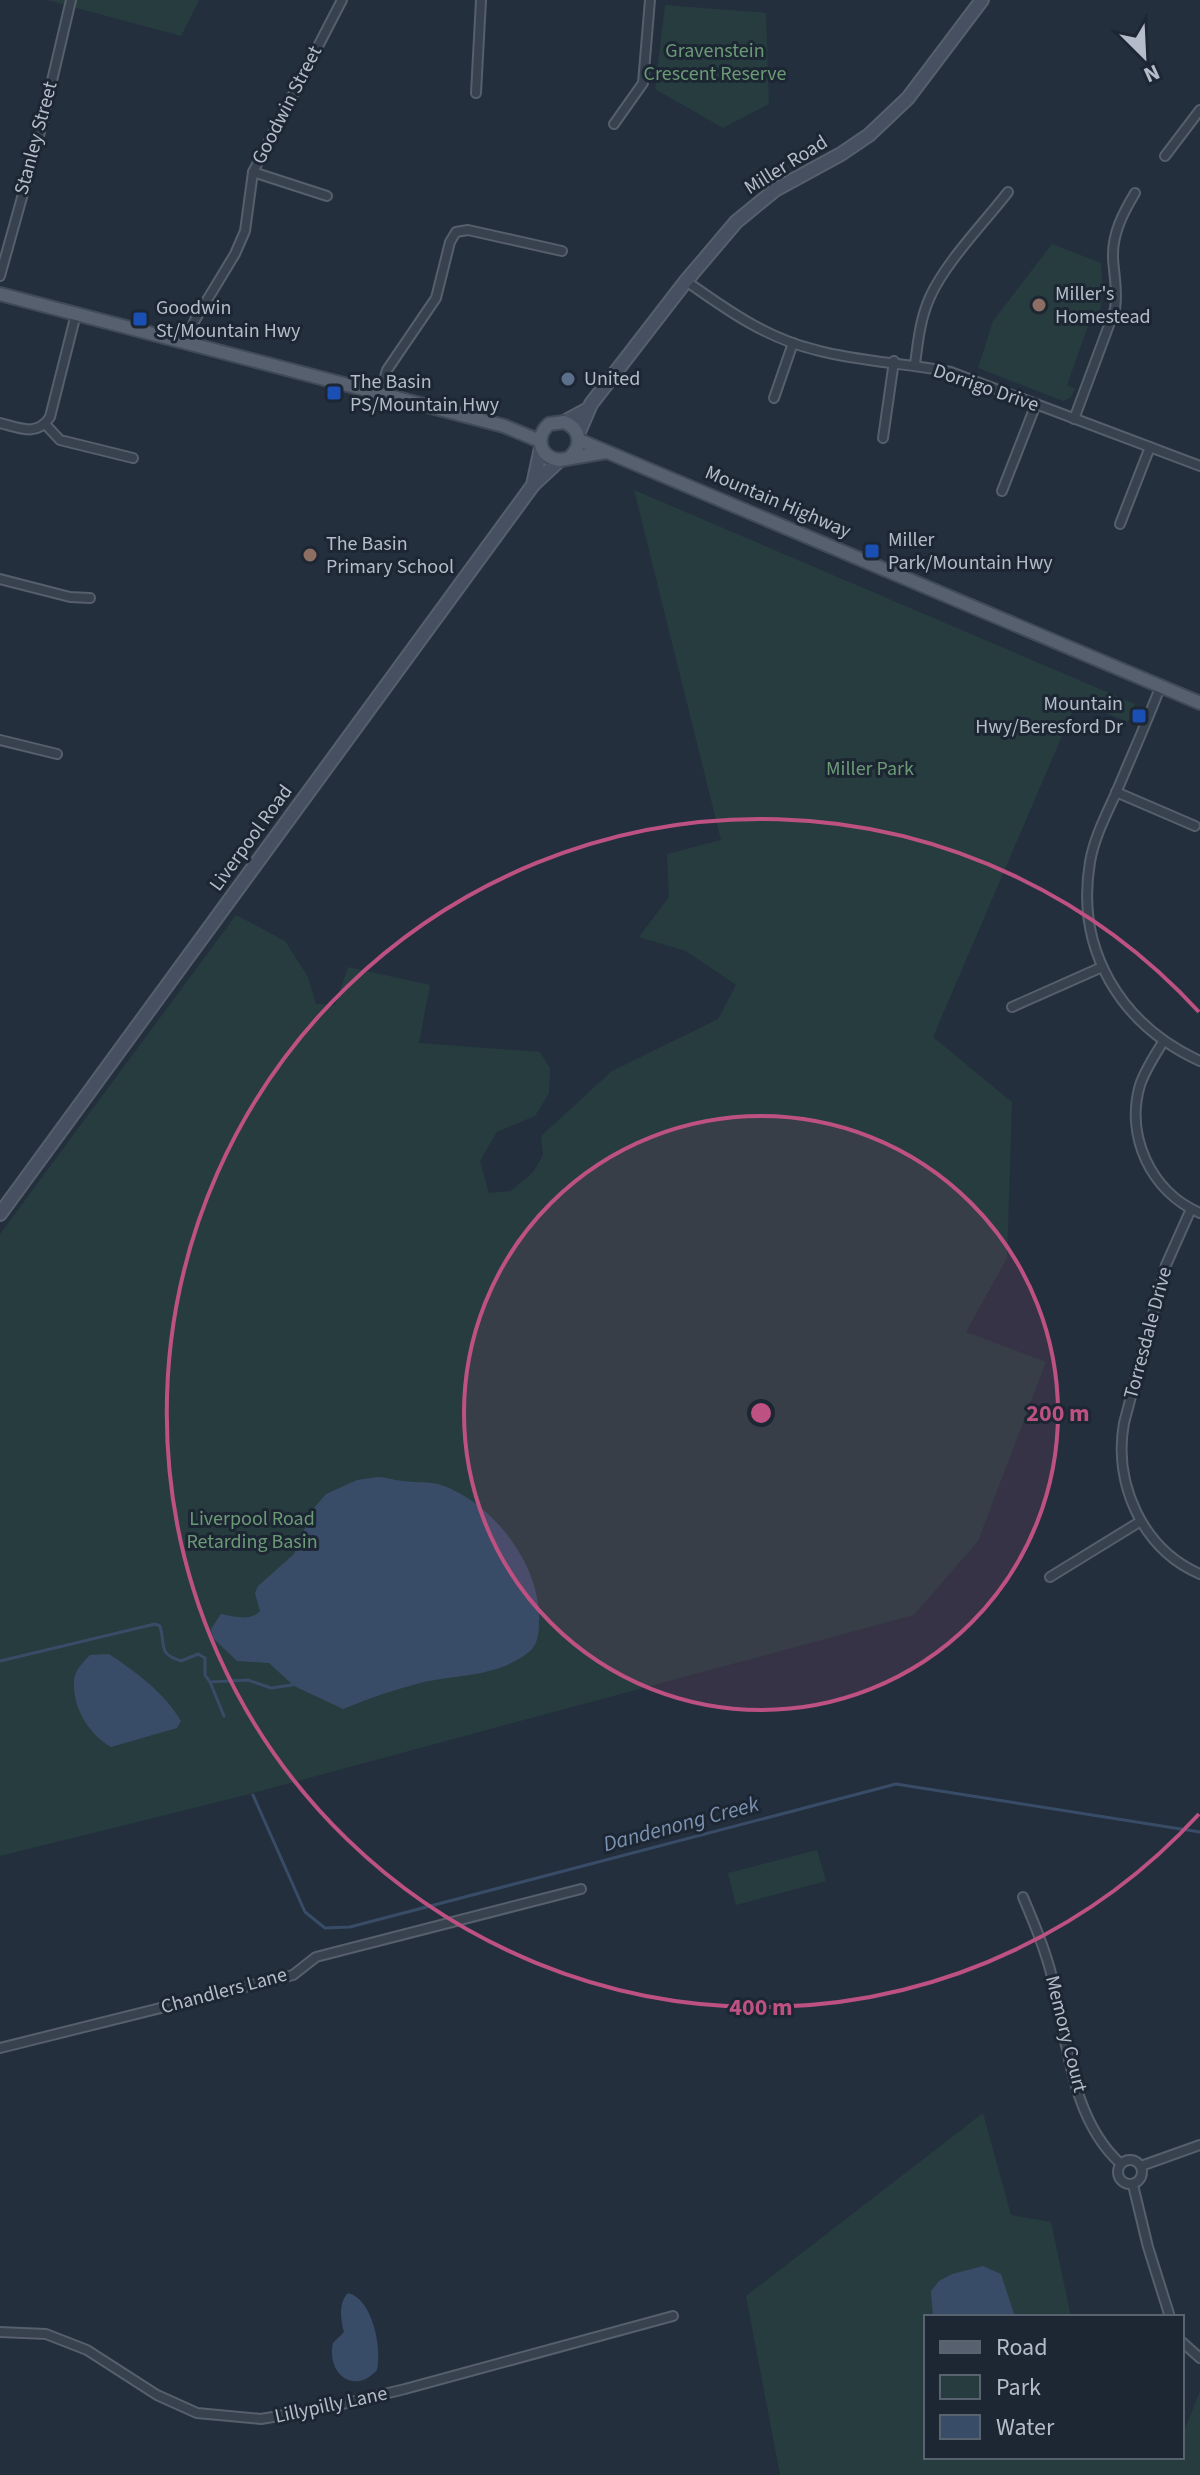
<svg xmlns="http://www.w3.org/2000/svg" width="1200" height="2475" font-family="'Source Sans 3',sans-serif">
<rect width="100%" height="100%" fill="#242f3e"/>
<g fill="#263c3f">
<path d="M47,0H199L181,36Z"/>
<path d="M665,5L766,13L769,104L723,128L655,89Z"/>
<path d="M1052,244L1101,263L1103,288L1099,318H1091L1067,385L1075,389L1071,397L1063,401L978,368L993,321Z"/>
<path d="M634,490L1135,704L1128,722L1077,701L933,1037L1012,1102L1007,1258L966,1332L1046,1362L978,1541L914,1615L242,1796L0,1856V1234L236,915L285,941L308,977L316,1004L335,1005L348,967L430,985L419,1043L540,1052L550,1068L549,1093L535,1116L497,1132L480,1161L489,1193L511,1191L533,1172L543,1155L541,1136L612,1071L718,1019L736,985L686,951L639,937L669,897L667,854L721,840Z"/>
<path d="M817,1850L826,1881L736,1905L728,1873Z"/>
<path d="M983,2113L1011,2215L1051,2222L1071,2317H926V2457H1182V2436L1200,2391V2475H780L746,2296Z"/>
</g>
<g fill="#394c67">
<path d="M378,1477C386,1477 394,1480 402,1481C430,1484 434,1479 461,1494C505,1519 542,1574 539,1624C539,1634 537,1646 529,1652C497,1677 461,1674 424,1682C396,1689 369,1698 343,1709L294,1686L269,1663L237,1661L213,1638L211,1629L221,1614C234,1616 250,1622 260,1611L255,1593L258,1586L294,1554L313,1509L326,1494L357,1480Z"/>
<path d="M109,1654C137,1673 163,1691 181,1721L177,1728L111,1747C89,1734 73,1709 74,1682C74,1671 83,1662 90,1655Z"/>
<path d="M983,2266L1001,2274L1015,2317H933L931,2291L939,2281L952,2274Z"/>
<path d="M348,2293C373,2299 382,2349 377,2370C354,2396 326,2373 333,2343L344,2332C341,2320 338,2303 348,2293Z"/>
</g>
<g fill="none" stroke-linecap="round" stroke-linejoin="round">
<g stroke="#394c67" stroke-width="3">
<path d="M0,1661L155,1624L160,1626C166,1646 157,1653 181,1661L198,1654L205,1658V1675L210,1682L224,1716"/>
<path d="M210,1682L248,1680L271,1688L292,1685"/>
<path d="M253,1795L305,1912L325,1928L350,1927L896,1784L1200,1832"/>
</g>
<defs>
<g id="street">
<path d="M476,93L481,0"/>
<path d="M614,124L643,83L650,0"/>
<path d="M1165,156L1200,110"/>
<path d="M253,172L327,196"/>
<path d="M0,276L38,140L71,0"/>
<path d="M686,281C727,310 766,338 816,350C860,362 907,363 951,372L1200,466"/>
<path d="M186,342L195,320L235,254L245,231L253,172L342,0"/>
<path d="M915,364C918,342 920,319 930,297C945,263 984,223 1008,192"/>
<path d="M380,393L387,370L436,298L450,242L456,232L468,230L562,251"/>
<path d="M774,398L793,343"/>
<path d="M1074,419L1115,309C1118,290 1114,276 1113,258C1112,234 1123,213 1135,193"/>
<path d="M0,423C20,428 37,437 50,417L76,314"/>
<path d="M45,424L60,440L133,458"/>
<path d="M883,438L894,361"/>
<path d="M1002,491L1036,404"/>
<path d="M1120,524L1150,447"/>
<path d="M0,579L70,597L90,598"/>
<path d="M1161,685C1147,722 1131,757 1116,793C1106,815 1094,838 1090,862C1075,950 1121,1025 1200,1061"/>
<path d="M0,740L57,754"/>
<path d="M1116,792L1195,826"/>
<path d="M1012,1007L1102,967"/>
<path d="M1163,1042C1155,1055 1145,1070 1140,1085C1125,1136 1151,1192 1200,1213"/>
<path d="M1191,1209L1166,1265L1124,1423C1113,1483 1142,1549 1200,1574"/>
<path d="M1050,1577L1141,1521"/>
<path d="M1023,1897C1034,1923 1045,1949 1052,1977C1067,2039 1071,2120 1121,2164"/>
<path d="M0,2048L293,1975L316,1957L581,1889"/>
<circle cx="1130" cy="2172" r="12"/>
<path d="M1141,2166L1200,2145"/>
<path d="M1133,2185L1148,2247L1170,2317"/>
<path d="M0,2332L46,2334L87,2350L157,2395L197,2413L261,2419L326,2408L405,2389L673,2316"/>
<path d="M1182,2342L1200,2358"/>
</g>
<g id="secondary">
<path d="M564,422L588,409"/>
<path d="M578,434L591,404L686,281L736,222L775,190L841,154L869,135L908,98L982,0"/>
<path d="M533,485L541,448"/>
<path d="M0,1214L533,485L560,460"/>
</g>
<g id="primary">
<path d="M0,294L504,426L540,441"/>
<path d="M579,440L1200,703"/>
<path d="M569,458C583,446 581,429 564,422L549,424C534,438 540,458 560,460L606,452"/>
</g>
</defs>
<use href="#street" stroke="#565f6c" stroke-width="12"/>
<use href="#secondary" stroke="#565f6c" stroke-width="16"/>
<use href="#primary" stroke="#414a57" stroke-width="16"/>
<use href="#street" stroke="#38414e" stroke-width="8"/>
<use href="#secondary" stroke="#465061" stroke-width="12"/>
<use href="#primary" stroke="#56606e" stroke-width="12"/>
</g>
<circle cx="761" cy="1413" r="297" fill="#bd5182" fill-opacity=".12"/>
<g fill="none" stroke="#bd5182" stroke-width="4">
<circle cx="761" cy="1413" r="297"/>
<path d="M1199 1814A594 594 0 1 1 1199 1012"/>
</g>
<g fill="#8d6e63" stroke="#1d2633" stroke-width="3">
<circle cx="1039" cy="305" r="8"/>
<circle cx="310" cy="555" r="8"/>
</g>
<g fill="#1a4fb4" stroke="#1d2633" stroke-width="3">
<rect x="132" y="311" width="16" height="16" rx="4"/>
<rect x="326" y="385" width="16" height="16" rx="4"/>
<rect x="864" y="543" width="16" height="16" rx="4"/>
<rect x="1131" y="708" width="16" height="16" rx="4"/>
</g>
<circle fill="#5c6f8a" stroke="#1d2633" stroke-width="3" cx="568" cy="379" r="8"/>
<g text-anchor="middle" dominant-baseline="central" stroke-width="6" stroke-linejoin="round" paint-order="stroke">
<g font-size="20" fill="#6b9a76" stroke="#1d2633">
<text x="715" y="51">Gravenstein<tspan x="715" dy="23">Crescent Reserve</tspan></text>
<text x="870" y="769">Miller Park</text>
<text x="252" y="1519">Liverpool Road<tspan x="252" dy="23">Retarding Basin</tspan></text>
</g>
<g font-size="20" fill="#b4bcc9" stroke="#1d2633">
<text transform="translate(287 105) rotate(-63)">Goodwin Street</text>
<text transform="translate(36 138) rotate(-75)">Stanley Street</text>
<text transform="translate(786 165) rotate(-32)">Miller Road</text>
<text transform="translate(986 388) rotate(19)">Dorrigo Drive</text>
<text transform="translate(778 502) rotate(23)">Mountain Highway</text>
<text transform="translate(251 838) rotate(-54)">Liverpool Road</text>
<text transform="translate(1148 1333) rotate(-75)">Torresdale Drive</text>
<text transform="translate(224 1991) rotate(-15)">Chandlers Lane</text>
<text transform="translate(1066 2034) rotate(76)">Memory Court</text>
<text transform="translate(331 2405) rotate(-12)">Lillypilly Lane</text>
</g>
<g font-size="20" fill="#b4bcc9" stroke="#1d2633" text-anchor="start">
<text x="1055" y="294">Miller's<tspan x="1055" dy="23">Homestead</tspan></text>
<text x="156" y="308">Goodwin<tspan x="156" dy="23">St/Mountain Hwy</tspan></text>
<text x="584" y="379">United</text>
<text x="350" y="382">The Basin<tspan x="350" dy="23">PS/Mountain Hwy</tspan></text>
<text x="888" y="540">Miller<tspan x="888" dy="23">Park/Mountain Hwy</tspan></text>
<text x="326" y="544">The Basin<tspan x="326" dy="23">Primary School</tspan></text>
<text x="1123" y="704" text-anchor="end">Mountain<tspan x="1123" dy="23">Hwy/Beresford Dr</tspan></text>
</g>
<g font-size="22" font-style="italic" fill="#7c92b1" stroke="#1d2633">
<text transform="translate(681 1824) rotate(-15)">Dandenong Creek</text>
</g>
</g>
<circle cx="761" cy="1413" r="12" fill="#bd5182" stroke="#1d2633" stroke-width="4"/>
<g font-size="24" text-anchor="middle" font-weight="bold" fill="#bd5182" stroke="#1d2633" stroke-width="6" stroke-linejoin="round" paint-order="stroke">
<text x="1058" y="1421">200 m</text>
<text x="761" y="2015">400 m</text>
</g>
<rect x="924" y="2315" width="260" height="144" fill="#1d2633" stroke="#59626f" stroke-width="2"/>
<rect x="940" y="2341" width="40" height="12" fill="#56606e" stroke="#59626f" stroke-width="2"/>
<text x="996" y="2355" font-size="24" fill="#b4bcc9">Road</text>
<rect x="940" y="2375" width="40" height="24" fill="#263c3f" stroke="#59626f" stroke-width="2"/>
<text x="996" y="2395" font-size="24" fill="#b4bcc9">Park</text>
<rect x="940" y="2415" width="40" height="24" fill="#394c67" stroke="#59626f" stroke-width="2"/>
<text x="996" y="2435" font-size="24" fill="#b4bcc9">Water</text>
<g transform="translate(1144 56) rotate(156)" stroke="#1d2633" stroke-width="6" paint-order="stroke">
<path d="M0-6L14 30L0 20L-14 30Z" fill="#b4bcc9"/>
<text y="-12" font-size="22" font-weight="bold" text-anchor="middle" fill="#b4bcc9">N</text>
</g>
</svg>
